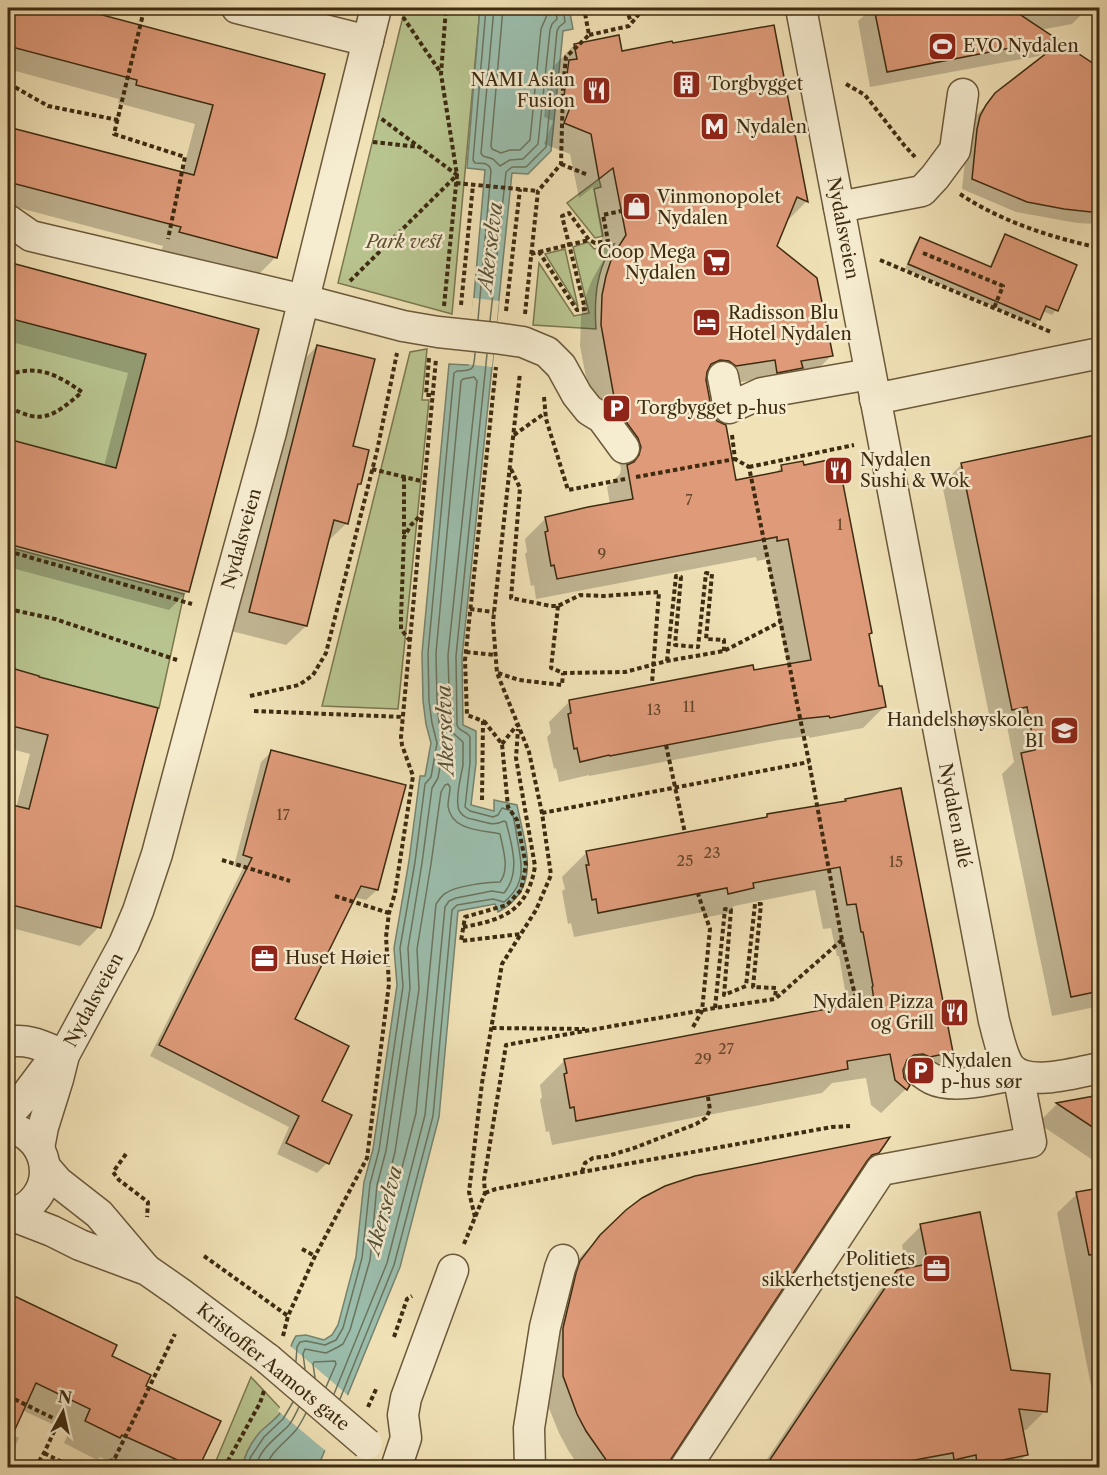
<svg xmlns="http://www.w3.org/2000/svg" width="1107" height="1475" font-family="'Libre Caslon Text',serif">
<rect width="100%" height="100%" fill="#f1e2b7"/>
<filter id="stains"><feTurbulence type="fractalNoise" baseFrequency=".00333" numOctaves="4"/><feColorMatrix values="0 0 0 0 .2 0 0 0 0 .09 0 0 0 0 .02 0 0 0 .5 -.17"/></filter>
<radialGradient id="worn" r=".72"><stop offset=".6" stop-color="#630" stop-opacity="0"/><stop offset="1" stop-color="#630" stop-opacity=".3"/></radialGradient>
<g fill="#b8c48f" stroke="#7b7850" stroke-width="1.5">
<path d="M405,8H480L452,314L338,283Z"/>
<path d="M599,179L601,187L594,189L603,236L595,238L567,203Z"/>
<path d="M588,242L594,249L614,244C596,269 594,299 596,329L533,325L539,263L574,316L589,313L573,247Z"/>
<path d="M565,249L578,307L545,254Z"/>
<path d="M8,317L148,355L117,470L8,440Z"/>
<path d="M427,349L422,400H429L398,709L322,706L410,352Z"/>
<path d="M8,547L184,594L159,708L8,669Z"/>
<path d="M251,1377L282,1410C277,1419 268,1424 261,1432C251,1442 245,1454 242,1467L213,1468Z"/>
</g>
<path fill="#9bbead" stroke="#76836e" stroke-width="1.5" d="M480,8H569L573,29L563,31L551,151L528,174L512,173L462,657L463,725L476,731V763L471,805L494,811V800L517,805C525,846 543,888 498,912L495,904L458,911L439,1117L400,1267L318,1467L242,1468C245,1454 252,1441 261,1431C271,1422 284,1414 287,1399C292,1378 283,1355 296,1336L306,1335L324,1340L332,1335L338,1325L356,1257L364,1182L373,1149L397,985L394,948L409,861L420,776H425L431,743L426,724L423,701L422,653L449,364L468,365L485,170L467,168Z"/>
<g fill="#f1e2b7">
<path d="M473,298L499,301L492,367L466,364Z"/>
<path d="M288,1344L350,1397L327,1452L278,1411L284,1399L290,1376L286,1354Z"/>
</g>
<g fill="#0003">
<path d="M8,8H68L324,75L276,257L257,276L161,251L163,246L8,205V128L182,174L195,124L118,103L119,99L8,69Z"/>
<path d="M872,8H1088L1072,24L1040,30L1055,40L1039,56L870,87L858,21Z"/>
<path d="M574,45L620,52L807,201L786,222L775,246L831,356L810,377L756,393L754,380L715,386L708,381H705L711,412L735,482L774,474L782,467L868,635L878,688L884,707L863,728L809,738V736L779,740L589,776V775L559,782L556,768L554,769L547,737L551,733L549,722L570,701L788,666L767,559L757,561L756,557L536,599L534,585L531,586L525,554L527,552L525,539L546,518L610,505L607,487L620,474L621,468L617,459L596,429L580,346L581,317L585,298L592,280L605,257L593,187L579,198L570,154L544,144L553,121L544,117L548,83L555,76L554,66Z"/>
<path d="M1100,70V221L1096,224L1077,223L1016,212L962,189L967,140L970,128L975,117L996,94Z"/>
<path d="M1006,236L1075,265L1056,310L1052,315L1042,311L1039,319L1034,324L905,269L915,244L920,239L989,268L1001,241Z"/>
<path d="M8,264L257,330L188,591L169,610L8,567V440L104,466L128,373L8,341Z"/>
<path d="M317,346L351,447L359,483L356,487L347,523L327,542L306,626L286,645L231,631L298,366Z"/>
<path d="M1100,436V1006L1052,1016L1002,774L1014,762L1007,726L992,729L942,484L961,465Z"/>
<path d="M8,670L156,709L99,927L80,946L8,927V805L16,808L30,754L8,748Z"/>
<path d="M271,752L377,890L366,900L354,897L293,1020L320,1101L327,1163L317,1173L277,1154L289,1127L150,1056L243,868L234,866L261,762Z"/>
<path d="M846,800L952,1051L927,1076L905,1081L906,1089L881,1113L871,1105L866,1078L832,1083L822,1093L552,1145L549,1131L546,1132L540,1100L542,1097L540,1085L565,1060L848,1007L839,956H837L831,928L823,929L815,890L734,906L728,913L703,918V912L574,937L571,923L568,924L562,891L565,889L562,877L587,852L764,819L767,815L844,802Z"/>
<path d="M1100,1096V1165L1038,1123L1057,1104Z"/>
<path d="M878,1152L859,1171L669,1458L667,1468H580L568,1450L559,1433L544,1396L561,1282L581,1256L601,1236Z"/>
<path d="M1100,1190L1099,1426L1057,1213L1077,1194Z"/>
<path d="M921,1226L1010,1371L1045,1411L1026,1430H1021L1026,1455L1013,1468H761L879,1291L898,1271L906,1270L902,1245Z"/>
<path d="M8,1294L115,1345L110,1357L144,1387L219,1422L198,1468H123L100,1457L97,1460L64,1443L69,1432L22,1410L11,1434L19,1438L8,1463Z"/>
</g>
<g fill="none" stroke-linecap="round" stroke-linejoin="round">
<g stroke="#6c745e" stroke-width="1.5">
<path d="M494,8L481,153L483,156L493,159L500,166L510,160L523,159L538,144L550,30L552,24L557,19L556,8"/>
<path d="M503,8L491,146L492,149L501,153L510,150H520L530,140L541,29L547,15V8"/>
<path d="M478,320L491,171C490,163 483,163 475,163L473,160L486,8"/>
<path d="M490,321L506,172L512,167H526L546,147L557,31L559,27L565,22L563,8"/>
<path d="M448,784L450,787C450,793 448,800 448,806C451,831 482,830 500,834C503,849 510,869 500,882C489,882 455,886 446,893C441,896 439,900 436,904L416,1113L388,1222L385,1224L382,1221L386,1187L395,1152L419,989L417,949L431,864L441,792L445,785Z"/>
<path d="M296,1361L297,1347L300,1342L306,1341L325,1345L336,1340L343,1328L362,1258L370,1184L379,1150L403,986L400,948L415,862L425,784L431,777L437,743L432,723L429,701L428,653L454,373L457,371C474,371 474,369 475,353"/>
<path d="M305,1369L303,1354L305,1349L326,1353L338,1347L343,1344L350,1330L370,1260L377,1185L386,1151L410,988L408,948L422,863L432,788L438,778L444,744L439,722L437,700L436,653L461,381L463,379L474,377L477,381L448,655L450,725L453,733L463,742C463,749 463,757 463,765C461,776 454,803 460,812C464,818 470,819 476,820C487,823 494,826 504,821L506,822C512,845 521,873 504,893L492,891L456,898L449,901L445,907L425,1115L387,1263L334,1394"/>
<path d="M315,1378L313,1364L314,1362L335,1361L336,1364L326,1387"/>
<path d="M340,1399L394,1265L433,1116L452,910L457,905L493,899L504,902C527,884 522,864 517,838C516,829 514,820 512,811L502,808L498,815L493,817L470,811L465,807L470,763V737C467,731 459,732 457,725L456,656L487,354"/>
<path d="M248,1468L250,1458L264,1437L283,1419L293,1402"/>
<path d="M256,1468C259,1448 277,1438 289,1425C293,1420 296,1413 299,1407"/>
<path d="M265,1468C271,1451 285,1443 296,1430C300,1425 303,1419 306,1413"/>
</g>
</g>
<g fill="#de9a79" stroke="#3e2b10" stroke-width="1.5">
<path d="M8,8H76L325,74L277,258L179,232L181,227L8,182V127L194,175L213,105L136,85L137,80L8,46Z"/>
<path d="M874,8H1010L1057,39L887,72Z"/>
<path d="M774,25L808,202L797,197L777,246L817,278L833,356L801,361L803,368L777,373L775,360L736,366L729,361L720,360L711,364L707,372L706,380L712,412L717,421L726,425L736,480L782,471L781,465L803,461L804,465L838,458L872,633L869,634L879,686H882L886,707L830,718L829,716L801,719L610,756L609,755L580,762L577,748L574,749L568,714L571,713L569,700L753,665L754,670L811,660L788,539L777,541V537L557,579L554,565L551,566L545,532L548,531L545,517L588,507L633,499L627,465L634,462L639,455L641,447L638,438L616,408L601,325L602,295L606,276L612,257L626,235L613,168L599,179L591,134L564,123L573,100L564,96L569,60L577,59L574,44L619,35L622,51L672,41L673,43Z"/>
<path d="M1061,42L1100,68V213L1064,209L1027,202L972,179L977,129L980,116L986,105L995,93Z"/>
<path d="M1005,234L1077,265L1058,311L1046,306L1040,320L908,264L920,237L991,267Z"/>
<path d="M8,262L259,329L189,592L8,544V439L116,468L146,354L8,318Z"/>
<path d="M317,345L375,359L353,446L369,450L361,484H358L348,524L334,520L307,626L249,612Z"/>
<path d="M1100,434V991L1071,997L1021,753L1035,750L1027,707L1012,710L961,463Z"/>
<path d="M8,667L39,676V677L158,708L101,928L8,904V804L29,809L48,735L8,725Z"/>
<path d="M271,750L406,785L378,890L361,886L295,1019L349,1046L322,1101L352,1115L329,1164L286,1143L299,1116L159,1045L252,858L243,855Z"/>
<path d="M901,788L953,1052L930,1057L923,1054L914,1055L907,1060L903,1070L904,1078L910,1085L907,1090L895,1080L890,1054L847,1061L848,1069L576,1121L574,1107L570,1108L564,1074L567,1073L564,1059L874,1000L872,987L873,986L863,932H861L856,904L847,905L840,867L753,883L754,888L728,894L727,888L598,913L596,899L592,900L586,865H589L586,851L767,817V814L846,801L845,799Z"/>
<path d="M1100,1095V1132L1056,1103Z"/>
<path d="M890,1137L879,1153L872,1155L867,1161L671,1459L668,1467H611L586,1431L577,1414L563,1376V1328L576,1273L580,1261L600,1235L626,1210L642,1198L665,1186L695,1176Z"/>
<path d="M1100,1188V1254L1089,1255L1076,1192Z"/>
<path d="M980,1212L1011,1370L1050,1374L1047,1412L1019,1409L1028,1455L977,1465L976,1455L954,1460L953,1453L877,1467H765L897,1270L928,1264L920,1224Z"/>
<path d="M8,1293L117,1345L112,1356L151,1375L146,1386L221,1421L199,1467H193L122,1435L120,1438L85,1421L90,1409L36,1383L8,1445Z"/>
</g>
<g fill="none" stroke-linecap="round" stroke-linejoin="round">
<defs>
<g id="minor">
<path d="M237,8L368,41"/>
<path id="s1" d="M801,8L994,1021C998,1035 1001,1053 1009,1066C1026,1089 1076,1072 1100,1068"/>
<path d="M839,207L922,191L935,177L955,150L963,94"/>
<path d="M8,220L31,236L304,300L403,326L438,332L495,338L523,342L547,352L561,366L577,395L589,410L602,418L624,448"/>
<path d="M723,377L729,408L762,393L870,374"/>
<path d="M875,399L1100,353"/>
<path d="M8,1042C29,1038 44,1047 64,1055"/>
<path d="M8,1115L27,1094L45,1070L61,1057"/>
<path d="M8,1128C43,1133 57,1176 33,1201C26,1209 17,1212 8,1214"/>
<path id="s2" d="M39,1148L43,1127L58,1079L64,1055L124,944L138,911L157,854L225,599L271,432L376,8"/>
<path d="M45,1167L58,1182L99,1214L144,1267"/>
<path d="M8,1214L52,1231L80,1245L147,1270L180,1293L268,1359"/>
<path d="M396,1468L406,1438L403,1415L406,1398L453,1270"/>
<path d="M530,1468L529,1428L545,1327L560,1268L563,1260"/>
<path d="M685,1468L881,1170L1031,1142L1018,1074C994,1078 955,1090 932,1079C928,1077 924,1074 920,1071"/>
</g>
</defs>
<use href="#minor" stroke="#6b593a" stroke-width="33"/>
<g stroke="#3e2b10" stroke-width="4" stroke-dasharray="4.5 3" stroke-linecap="butt">
<path d="M626,8L631,22"/>
<path d="M144,10L114,134L185,157L168,239"/>
<path d="M403,17L441,73"/>
<path d="M589,35L629,26L639,14L638,8"/>
<path d="M846,84L865,95L904,145L915,157"/>
<path d="M8,86H13L48,106L118,120"/>
<path d="M373,142L419,147"/>
<path d="M561,164L588,175"/>
<path d="M456,183L538,191"/>
<path d="M960,194C1002,222 1050,237 1100,248"/>
<path d="M539,252L589,240"/>
<path d="M923,253L1003,286L994,308"/>
<path d="M531,254L539,252L577,310L585,309L562,216L569,213L589,240L595,243L608,241L603,215L621,211"/>
<path d="M880,260L1051,332"/>
<path d="M350,281L457,175L379,117"/>
<path d="M461,305L473,185"/>
<path d="M444,306L457,175L441,74L446,8"/>
<path d="M506,311L520,189"/>
<path d="M525,314L538,191L561,164L563,88L566,57L589,35L584,8"/>
<path d="M429,358L426,395H433"/>
<path d="M8,375C37,364 58,375 82,392C54,416 42,426 8,406"/>
<path d="M544,397L546,419L568,490L625,479"/>
<path d="M514,435L545,413"/>
<path d="M732,435L735,459L749,467L809,762L842,940L855,995"/>
<path d="M749,467L854,445"/>
<path d="M372,469L425,482"/>
<path d="M511,469L520,488L511,598L551,606H558L580,595L604,596L659,592L652,683"/>
<path d="M404,477V536"/>
<path d="M636,477L735,459"/>
<path d="M8,551L192,604"/>
<path d="M558,606L551,668L563,673L625,672L667,661L724,651L780,622"/>
<path d="M8,609L55,619L177,660"/>
<path d="M470,609L494,612"/>
<path d="M410,641L401,629V617L404,537L411,525L422,514"/>
<path d="M466,652L496,655"/>
<path d="M667,661L676,576L681,577L675,645L698,647L706,573L712,574L706,639L724,640V651"/>
<path d="M498,673L519,680L562,685L563,673"/>
<path d="M250,696L299,685L313,675L326,653L377,451L397,353"/>
<path d="M254,711L404,717"/>
<path d="M484,721L502,744L508,807L517,820L526,865L521,890L507,905L465,917L461,941L521,934"/>
<path d="M502,744L517,725"/>
<path d="M666,745L685,833"/>
<path d="M482,800L483,721L467,715L465,660L496,367"/>
<path d="M542,813L809,762"/>
<path d="M222,860L290,881"/>
<path d="M335,896L389,913"/>
<path d="M463,927C504,920 528,910 535,866L516,758L518,729"/>
<path d="M715,1008L725,909L731,910L724,995L746,986L755,904H761L753,987L776,988L775,998"/>
<path d="M693,1027L702,1011L710,929L698,894"/>
<path d="M492,1028L585,1029"/>
<path d="M126,1154L113,1172L119,1180L148,1202L147,1217"/>
<path d="M582,1172L585,1163L593,1158L608,1156L634,1148L696,1124L706,1118L710,1110L708,1097"/>
<path d="M485,1193L496,1189L582,1172L832,1127L850,1126"/>
<path d="M475,1217L469,1192L482,1083L502,964L536,910L551,875L542,813L529,752L497,673L493,622L520,373"/>
<path d="M464,1244L485,1193L484,1180L506,1045L715,1008L775,999L842,940"/>
<path d="M302,1249L315,1256"/>
<path d="M204,1256L288,1316"/>
<path d="M283,1336L288,1316L315,1256L367,1158L389,984L386,937L389,913L395,893L413,776L402,745L401,737L436,359"/>
<path d="M394,1337L407,1299L412,1296"/>
<path d="M8,1396L59,1421L44,1453L35,1468"/>
<path d="M368,1407L377,1387"/>
<path d="M44,1453C74,1469 81,1468 114,1460L175,1334"/>
<path d="M114,1460L129,1468"/>
<path d="M224,1468L260,1403L264,1391"/>
</g>
<use href="#minor" stroke="#f6ecd0" stroke-width="30"/>
<defs>
<path id="minor-bridge" d="M268,1359L367,1444"/>
</defs>
<use href="#minor-bridge" stroke="#6b593a" stroke-width="33" stroke-linecap="butt"/>
<use href="#minor-bridge" stroke="#f6ecd0" stroke-width="30"/>
</g>
<defs>
<symbol id="stadium-square" viewBox="-11 -11 22 22"><rect x="-9" y="-9" width="18" height="18" rx="4" fill="#8f2418" stroke="#f6ecd0"/><path d="M0-5a6.5 5 0 1 0 0 10a6.5 5 0 1 0 0-10ZM-3.5-1.8h7v3.6h-7Z" fill="#fff"/></symbol>
<symbol id="building-square" viewBox="-11 -11 22 22"><rect x="-9" y="-9" width="18" height="18" rx="4" fill="#8f2418" stroke="#f6ecd0"/><path d="M-4-6H4V6H1V3H-1V6H-4ZM-2.5-4.3h1.7v1.8h-1.7ZM.8-4.3h1.7v1.8H.8ZM-2.5-1h1.7V.8h-1.7ZM.8-1h1.7V.8H.8Z" fill="#fff"/></symbol>
<symbol id="restaurant-square" viewBox="-11 -11 22 22"><rect x="-9" y="-9" width="18" height="18" rx="4" fill="#8f2418" stroke="#f6ecd0"/><path d="M-5-6h1v4h1v-4h1v4h1v-4h1v5L-1.5 .5V6h-2V.5L-5-1ZM5-6V6H3V1.5H1.5Q1.5-4 5-6Z" fill="#fff"/></symbol>
<symbol id="metro-square" viewBox="-11 -11 22 22"><rect x="-9" y="-9" width="18" height="18" rx="4" fill="#8f2418" stroke="#f6ecd0"/><path d="M-5.5 5V-5H-3L0 0L3-5H5.5V5H3V-.5L0 4L-3-.5V5Z" fill="#fff"/></symbol>
<symbol id="shop-square" viewBox="-11 -11 22 22"><rect x="-9" y="-9" width="18" height="18" rx="4" fill="#8f2418" stroke="#f6ecd0"/><path d="M-5-2.5h2.3a2.7 3.5 0 0 1 5.4 0H5L5.5 6h-11ZM-1.5-2.5h3a1.5 2.3 0 0 0-3 0Z" fill="#fff"/></symbol>
<symbol id="supermarket-square" viewBox="-11 -11 22 22"><rect x="-9" y="-9" width="18" height="18" rx="4" fill="#8f2418" stroke="#f6ecd0"/><path d="M-6-5.5h2.5l.6 2H6L4.5 2H-2.5L-4.4-4H-6ZM-1.5 3.2a1.3 1.3 0 1 0 .1 0ZM3 3.2a1.3 1.3 0 1 0 .1 0Z" fill="#fff"/></symbol>
<symbol id="hotel-square" viewBox="-11 -11 22 22"><rect x="-9" y="-9" width="18" height="18" rx="4" fill="#8f2418" stroke="#f6ecd0"/><path d="M-6-4.5h1.5V1H6V5H4.5V3h-9V5H-6ZM-4 0a1.8 1.8 0 1 1 3.6 0ZM.5 0V-2.5h3Q6-2.5 6 0Z" fill="#fff"/></symbol>
<symbol id="parking-square" viewBox="-11 -11 22 22"><rect x="-9" y="-9" width="18" height="18" rx="4" fill="#8f2418" stroke="#f6ecd0"/><path d="M-3.5-5.5H1a3.5 3.5 0 0 1 0 7H-1V5.5H-3.5ZM-1-3.4V-.6H.8a1.4 1.4 0 0 0 0-2.8Z" fill="#fff"/></symbol>
<symbol id="university-square" viewBox="-11 -11 22 22"><rect x="-9" y="-9" width="18" height="18" rx="4" fill="#8f2418" stroke="#f6ecd0"/><path d="M0-5L7-2L0 1L-7-2ZM-4 1L0 2.5L4 1V4Q0 6-4 4Z" fill="#fff"/></symbol>
<symbol id="office-square" viewBox="-11 -11 22 22"><rect x="-9" y="-9" width="18" height="18" rx="4" fill="#8f2418" stroke="#f6ecd0"/><path d="M-6-3h4V-5.5h4V-3h4V5H-6ZM-1-4.5V-3h2v-1.5ZM-6 0V1H6V0Z" fill="#fff"/></symbol>
</defs>
<g fill-rule="evenodd">
<use href="#stadium-square" x="926" y="30" width="33" height="33"/>
<use href="#building-square" x="670" y="68" width="33" height="33"/>
<use href="#restaurant-square" x="580" y="74" width="33" height="33"/>
<use href="#metro-square" x="698" y="110" width="33" height="33"/>
<use href="#shop-square" x="620" y="190" width="33" height="33"/>
<use href="#supermarket-square" x="700" y="246" width="33" height="33"/>
<use href="#hotel-square" x="690" y="306" width="33" height="33"/>
<use href="#parking-square" x="600" y="392" width="33" height="33"/>
<use href="#restaurant-square" x="822" y="454" width="33" height="33"/>
<use href="#university-square" x="1048" y="714" width="33" height="33"/>
<use href="#office-square" x="248" y="942" width="33" height="33"/>
<use href="#restaurant-square" x="938" y="996" width="33" height="33"/>
<use href="#parking-square" x="904" y="1054" width="33" height="33"/>
<use href="#office-square" x="920" y="1252" width="33" height="33"/>
</g>
<g text-anchor="middle" dominant-baseline="central" stroke-width="5" stroke-linejoin="round" paint-order="stroke">
<g font-size="15" fill="#66472a">
<text x="689" y="499">7</text>
<text x="840" y="524">1</text>
<text x="602" y="553">9</text>
<text x="689" y="706">11</text>
<text x="654" y="709">13</text>
<text x="283" y="814">17</text>
<text x="712" y="852">23</text>
<text x="685" y="860">25</text>
<text x="896" y="861">15</text>
<text x="726" y="1048">27</text>
<text x="703" y="1058">29</text>
</g>
<g font-size="18" fill="#3e2b10" stroke="#f6ecd0" text-anchor="start">
<text x="963" y="46">EVO Nydalen</text>
<text x="575" y="80" text-anchor="end">NAMI Asian<tspan x="575" dy="21">Fusion</tspan></text>
<text x="708" y="84">Torgbygget</text>
<text x="736" y="127">Nydalen</text>
<text x="657" y="197">Vinmonopolet<tspan x="657" dy="21">Nydalen</tspan></text>
<text x="696" y="252" text-anchor="end">Coop Mega<tspan x="696" dy="21">Nydalen</tspan></text>
<text x="728" y="313">Radisson Blu<tspan x="728" dy="21">Hotel Nydalen</tspan></text>
<text x="637" y="408">Torgbygget p-hus</text>
<text x="860" y="460">Nydalen<tspan x="860" dy="21">Sushi &amp; Wok</tspan></text>
<text x="1044" y="720" text-anchor="end">Handelshøyskolen<tspan x="1044" dy="21">BI</tspan></text>
<text x="285" y="958">Huset Høier</text>
<text x="934" y="1002" text-anchor="end">Nydalen Pizza<tspan x="934" dy="21">og Grill</tspan></text>
<text x="941" y="1061">Nydalen<tspan x="941" dy="21">p-hus sør</tspan></text>
<text x="915" y="1259" text-anchor="end">Politiets<tspan x="915" dy="21">sikkerhetstjeneste</tspan></text>
</g>
<g font-size="18" fill="#3e2b10" stroke="#f6ecd0">
<text stroke="none"><textPath href="#s1" startOffset="224">Nydalsveien</textPath></text>
<text stroke="none"><textPath href="#s2" startOffset="645">Nydalsveien</textPath></text>
<text stroke="none"><textPath href="#s1" startOffset="822">Nydalen allé</textPath></text>
<text stroke="none"><textPath href="#s2" startOffset="159">Nydalsveien</textPath></text>
<text transform="translate(273 1367) rotate(39)">Kristoffer Aamots gate</text>
</g>
<g font-size="18" font-style="italic" fill="#5c5130" stroke="#f6ecd0">
<text x="404" y="242">Park vest</text>
</g>
<g font-size="20" font-style="italic" fill="#555037" stroke="#f6ecd0">
<text transform="translate(490 247) rotate(-83)">Akerselva</text>
<text transform="translate(445 730) rotate(-92)">Akerselva</text>
<text transform="translate(384 1210) rotate(-75)">Akerselva</text>
</g>
</g>
<rect width="1107" height="1475" fill="none" stroke="#f1e2b7" stroke-width="30"/>
<rect x="9" y="9" width="1089" height="1457" fill="none" stroke="#3e2b10" stroke-width="3"/>
<rect x="15" y="15" width="1077" height="1445" fill="none" stroke="#3e2b10" stroke-width="1.5"/>
<g transform="translate(63 1412) rotate(8)" stroke="#f6ecd0" stroke-width="4.5" paint-order="stroke">
<path d="M0-4.5L10 22L0 15L-10 22Z" fill="#3e2b10"/>
<text y="-9" font-size="16" font-weight="bold" text-anchor="middle" fill="#3e2b10">N</text>
</g>
<rect width="100%" height="100%" filter="url(#stains)"/>
<rect width="100%" height="100%" fill="url(#worn)"/>
</svg>
